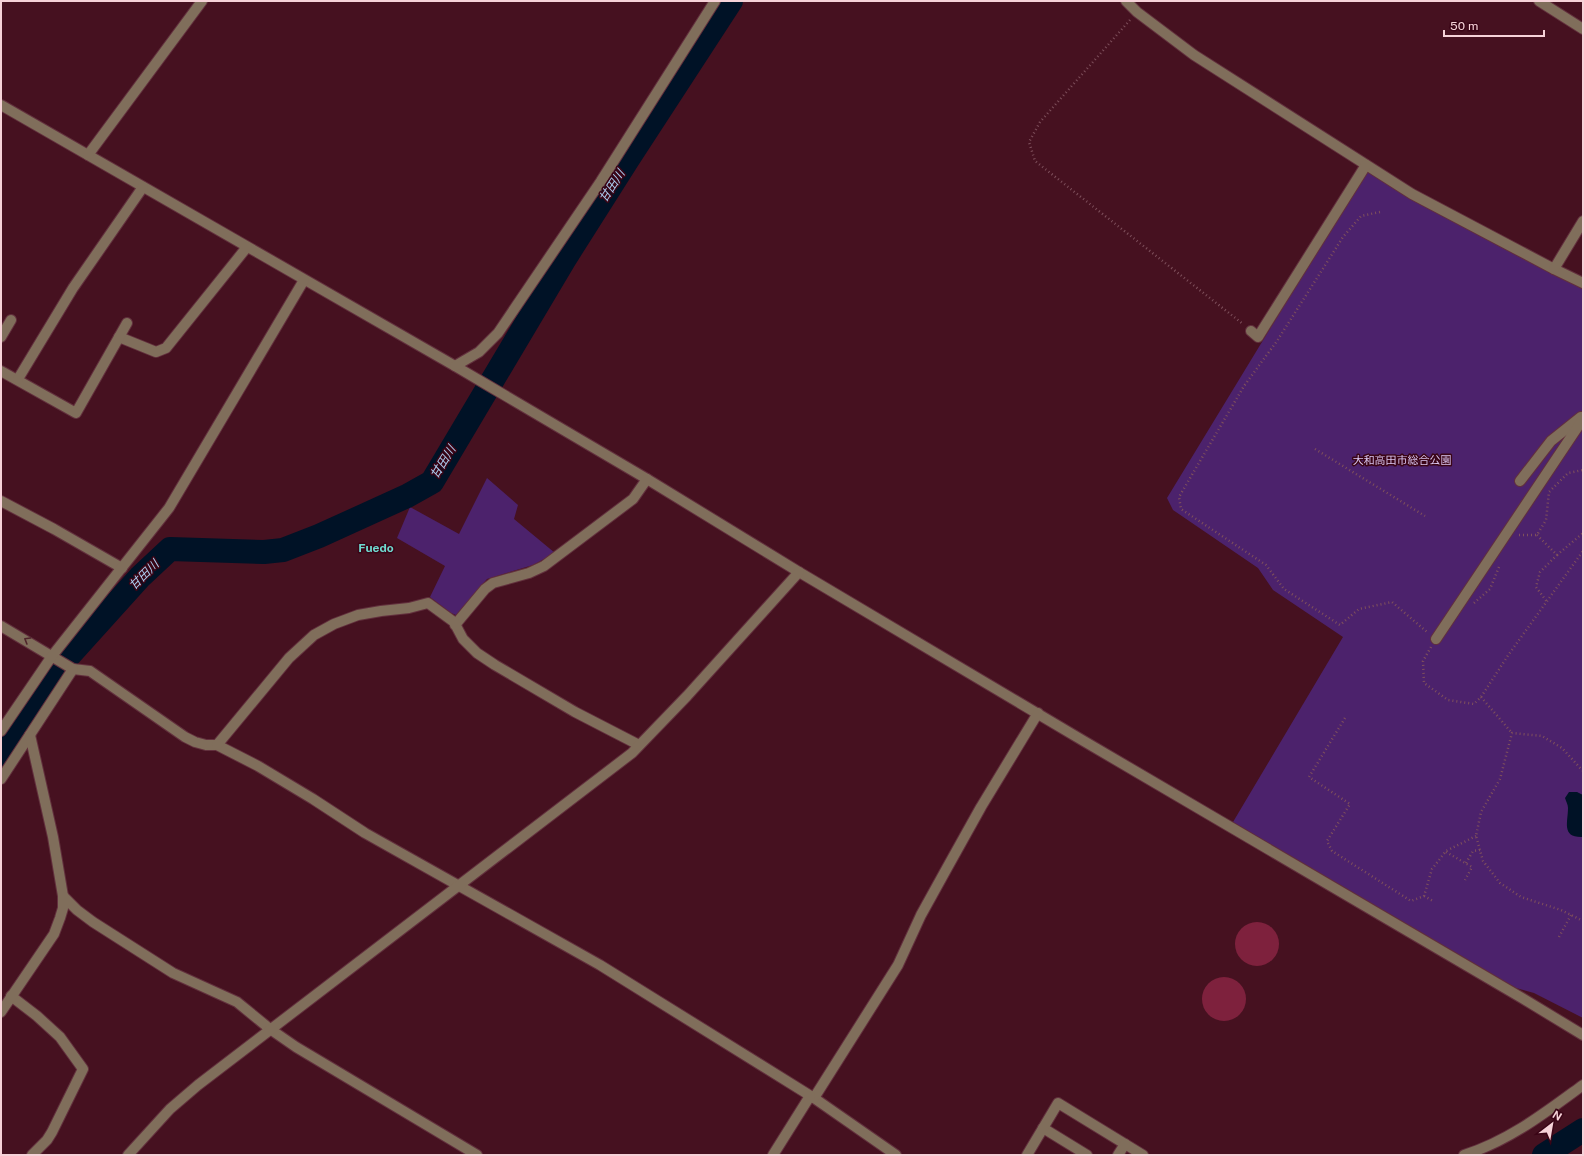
<svg xmlns="http://www.w3.org/2000/svg" width="1584" height="1156" font-family="'Public Sans','Noto Sans JP',sans-serif">
<rect width="100%" height="100%" fill="#461120"/>
<g fill="#4c226c">
<path d="M1366,171C1436,215 1509,251 1583,289V1018L1534,993L1516,988L1233,822L1343,637L1273,590L1258,568L1173,510L1167,498Z"/>
<path d="M487,478L518,505L514,519L555,553L533,565L487,579L456,615L451,613L430,597L445,566L397,538L410,507L459,534Z"/>
</g>
<path fill="#001226" d="M1569,792H1577L1583,795V837C1561,838 1568,822 1568,808C1568,805 1566,801 1565,798Z"/>
<g fill="none" stroke-linecap="round" stroke-linejoin="round">
<g stroke="#001226" stroke-width="24">
<path d="M1,756L57,669L140,577L170,549L264,552L283,550L319,536L407,496L432,482L564,260L628,159L731,1"/>
<path d="M1544,1155L1583,1130"/>
</g>
</g>
<g fill="#7e213d">
<circle cx="1257" cy="944" r="22"/>
<circle cx="1224" cy="999" r="22"/>
</g>
<g fill="none" stroke-linecap="round" stroke-linejoin="round">
<defs>
<g id="minor">
<path d="M1126,1L1137,12L1194,55L1412,194L1554,269L1583,283"/>
<path d="M1539,1L1583,29"/>
<path d="M1,105L455,366L647,479L799,572L1082,740L1522,998L1583,1035"/>
<path d="M88,155L202,1"/>
<path d="M1554,269L1583,221"/>
<path d="M1251,331L1258,337L1366,165"/>
<path d="M1,337L11,320"/>
<path d="M119,337L156,352L166,348L247,247"/>
<path d="M455,366L479,352L498,333L601,181L715,1"/>
<path d="M1,371L76,413L127,323"/>
<path d="M18,379L73,288L143,187"/>
<path d="M1520,481L1551,441L1581,417"/>
<path d="M1,501L54,529L122,568"/>
<path d="M455,625L485,589L493,583L529,573L544,566L633,499L647,479"/>
<path d="M1,626L73,669L90,671L185,737L195,742L206,745H217L258,766L313,799L365,833L600,965L814,1098L896,1155"/>
<path d="M1436,639L1583,419"/>
<path d="M1,731L52,656L169,508L304,280"/>
<path d="M217,745L289,658L314,635L334,624L358,615L381,611L409,608L428,603L454,622L463,639L477,653L495,665L575,712L639,745"/>
<path d="M1,779L73,669"/>
<path d="M63,896L77,910L93,922L173,973L237,1002L270,1029L296,1047L477,1155"/>
<path d="M11,996L37,1016L60,1037L83,1069L52,1132L47,1140L32,1155"/>
<path d="M1,1012L54,934L60,918L63,908V896L53,837L30,735"/>
<path d="M814,1098L898,965L921,915L947,868L981,807L1038,713"/>
<path d="M1043,1128L1087,1155"/>
<path d="M128,1155L170,1109L198,1085L632,753L687,696L799,572"/>
<path d="M773,1155L810,1096"/>
<path d="M1027,1155L1058,1103L1143,1155"/>
<path d="M1118,1155L1125,1144"/>
<path d="M1464,1155C1509,1141 1546,1112 1583,1085"/>
</g>
</defs>
<use href="#minor" stroke="#62303d" stroke-width="12"/>
<g stroke="#7f505c" stroke-width="2.5" stroke-dasharray="1 3" stroke-linecap="butt">
<path d="M1130,20L1040,122L1029,142L1035,161L1243,324"/>
<path d="M1380,212L1361,216L1343,237L1277,341L1244,386L1179,497L1181,509L1266,565L1284,589L1340,625L1359,609L1392,602L1427,632"/>
<path d="M1315,449L1425,516"/>
<path d="M1519,535H1537L1546,520L1549,492L1568,473L1583,470"/>
<path d="M1537,535L1557,555L1540,572L1536,587L1547,602"/>
<path d="M1557,555L1583,533"/>
<path d="M1474,603L1490,589L1499,567"/>
<path d="M1431,647L1423,661L1424,683L1448,700L1474,704L1481,697L1509,654L1583,551"/>
<path d="M1481,697L1512,733"/>
<path d="M1345,718L1309,777L1350,804L1327,841L1332,851L1411,901L1424,896L1432,869L1446,851L1476,836"/>
<path d="M1583,771L1562,748L1542,736L1512,733L1500,779L1481,812L1476,836L1483,861L1500,883L1521,897L1561,910L1583,921"/>
<path d="M1446,852L1472,867L1465,880"/>
<path d="M1466,863L1473,851L1480,850"/>
<path d="M1424,896L1433,901"/>
<path d="M1559,937L1571,915"/>
</g>
<use href="#minor" stroke="#806e5b" stroke-width="10"/>
</g>
<defs><path id="oneway-chevron" d="M-2-3.5L2.5 0L-2 3.5" fill="none" stroke-width="1.6" stroke-linecap="round" stroke-linejoin="round"/></defs>
<use stroke="#4f242b" href="#oneway-chevron" transform="translate(27 640) rotate(-149)"/>
<g text-anchor="middle" dominant-baseline="central" stroke-width="3" stroke-linejoin="round" paint-order="stroke">
<g font-size="11" fill="#dac5f0" stroke="#3a0516">
<text x="1402" y="460">大和高田市総合公園</text>
</g>
<g font-size="12" font-style="italic" fill="#abd0f3" stroke="#3a0516">
<text transform="translate(612 186) rotate(-57)">甘田川</text>
<text transform="translate(443 462) rotate(-58)">甘田川</text>
<text transform="translate(144 575) rotate(-45)">甘田川</text>
</g>
<g font-size="12" font-weight="bold" fill="#6fd9cf" stroke="#3a0516">
<text x="376" y="548">Fuedo</text>
</g>
</g>
<rect width="1584" height="1156" fill="none" stroke="#f6d2d8" stroke-width="4"/>
<g transform="translate(1552 1124) rotate(31)" stroke="#3a0516" stroke-width="3" paint-order="stroke">
<path d="M0-3L7 15L0 10L-7 15Z" fill="#f6d2d8"/>
<text y="-6" font-size="11" font-weight="bold" text-anchor="middle" fill="#f6d2d8">N</text>
</g>
<path d="M1444 30v6h100v-6" fill="none" stroke="#f6d2d8" stroke-width="2"/>
<text x="1450" y="30" font-size="12" fill="#f6d2d8" stroke="#3a0516" stroke-width="3" paint-order="stroke">50 m</text>
</svg>
